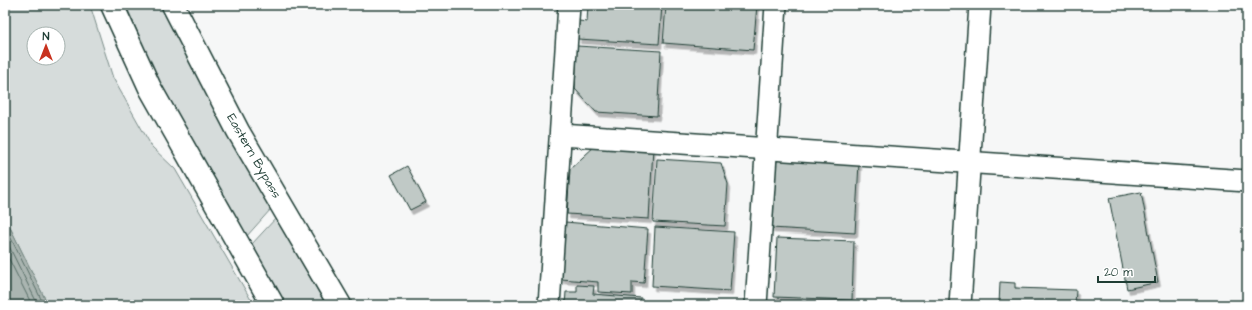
<svg xmlns="http://www.w3.org/2000/svg" width="1252" height="310" font-family="'Architects Daughter',sans-serif">
<defs>
<filter id="shadow"><feDropShadow dx="2.5" dy="4.5" stdDeviation="0" flood-color="#0004"/></filter>
</defs>
<rect width="100%" height="100%" fill="#f6f7f7"/>
<filter id="ink" filterUnits="userSpaceOnUse"><feTurbulence type="fractalNoise" baseFrequency=".025" numOctaves="2"/><feDisplacementMap in="SourceGraphic" scale="8" xChannelSelector="R" yChannelSelector="G"/><feConvolveMatrix kernelMatrix="1 2 1 2 8 2 1 2 1" color-interpolation-filters="sRGB"/></filter>
<g filter="url(#ink)">
<g fill="#d6dcdb" stroke="#7a8c88" fill-rule="evenodd">
<path d="M5,5H90L113,78L152,147L175,169L254,305H48L5,217ZM34,34H58V58H34Z"/>
<path d="M126,5H169L227,135L271,209L246,237L158,81Z"/>
<path d="M276,218L326,305H285L251,245Z"/>
</g>
<path fill="#aab5b1" stroke="#72857f" d="M5,217L48,305H5Z"/>
<g fill="none" stroke-linecap="round" stroke-linejoin="round">
<g stroke="#576d66" stroke-width="1">
<path d="M5,226L44,305"/>
<path d="M5,238L38,305"/>
<path d="M5,251L32,305"/>
</g>
</g>
<g fill="#c0c9c6" stroke="#1f3d34" filter="url(#shadow)">
<path d="M588,5H662L659,44L578,39L579,21L587,22Z"/>
<path d="M666,5H757L753,50L663,43Z"/>
<path d="M577,46L661,51L657,116L596,112L575,89Z"/>
<path d="M596,145L653,148L649,219L567,214L570,169Z"/>
<path d="M775,158L859,163L855,233L771,228Z"/>
<path d="M657,159L721,163L728,184L725,226L653,222Z"/>
<path d="M407,166L426,202L410,210L391,175Z"/>
<path d="M1141,192L1158,282L1127,289L1109,198Z"/>
<path d="M565,222L648,229L644,283L632,282V294L598,292V282L561,279Z"/>
<path d="M655,227L734,232L730,291L652,286Z"/>
<path d="M777,238L854,241L852,300L774,297Z"/>
<path d="M1000,282L1015,283V288L1076,290L1075,305H999Z"/>
<path d="M577,285L594,286L593,294L641,298L640,305H565L566,292H577Z"/>
</g>
<g fill="none" stroke-linecap="round" stroke-linejoin="round">
<defs>
<g id="street">
<path d="M561,135L1247,181"/>
<path d="M549,305L569,5"/>
<path d="M756,305L776,5"/>
<path d="M960,305L980,5"/>
</g>
<g id="highway">
<path d="M112,5L150,88L273,305"/>
<path d="M173,5L238,131L340,305"/>
</g>
</defs>
<use href="#street" stroke="#1f3d34" stroke-width="24"/>
<use href="#highway" stroke="#1f3d34" stroke-width="25"/>
<use href="#street" stroke="#fff" stroke-width="21"/>
<use href="#highway" stroke="#fff" stroke-width="22"/>
</g>
</g>
<g text-anchor="middle" dominant-baseline="central" stroke-width="3" stroke-linejoin="round" paint-order="stroke">
<g font-size="13" fill="#1f3d34" stroke="#fff">
<text transform="translate(254 156) rotate(60)">Eastern Bypass</text>
</g>
</g>
<rect width="1252" height="310" fill="none" stroke="#fff" stroke-width="20"/>
<rect x="10" y="10" width="1232" height="290" fill="none" stroke="#1f3d34" stroke-width="1.5" filter="url(#ink)"/>
<g transform="translate(46 46)"><circle r="19" fill="#ffffff" stroke="#a5b1ae"/>
<path d="M0-3L7 15L0 10L-7 15Z" fill="#c8321e"/>
<text y="-6" font-size="11" font-weight="bold" text-anchor="middle" fill="#1f3d34">N</text>
</g>
<path d="M1098 276v6h57v-6" fill="none" stroke="#1f3d34" stroke-width="2"/>
<text x="1104" y="276" font-size="12" fill="#1f3d34" stroke="#ffffff" stroke-width="3" paint-order="stroke">20 m</text>
</svg>
